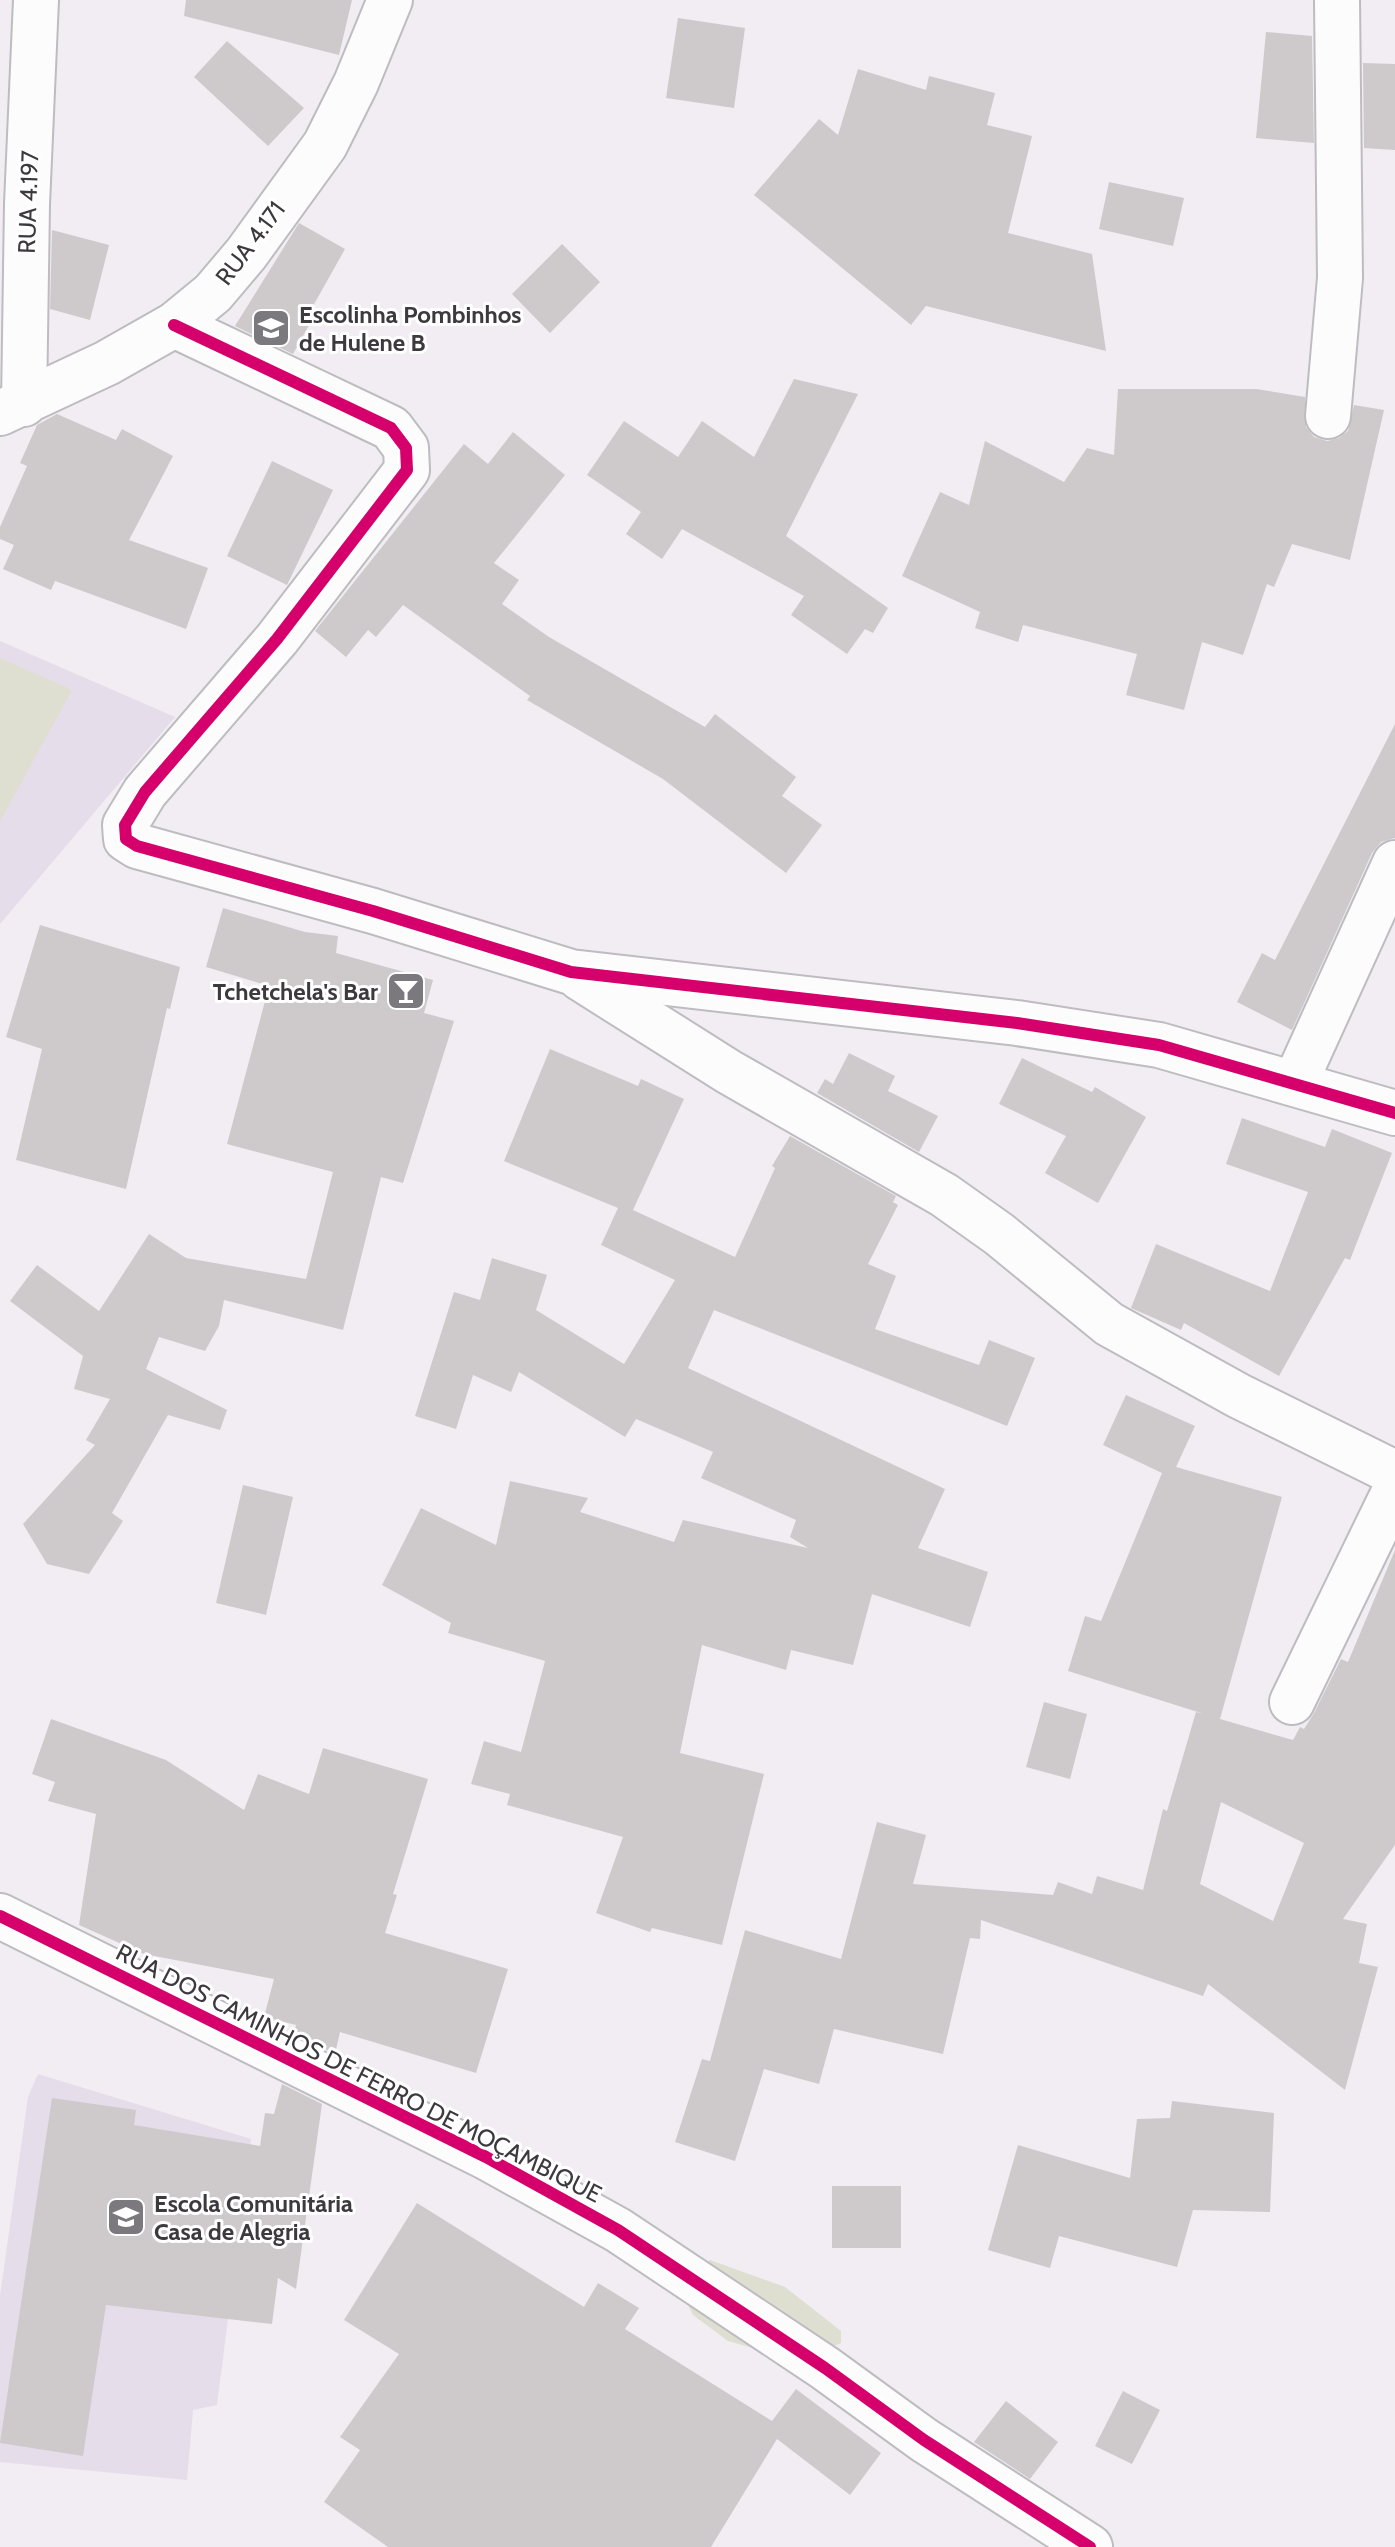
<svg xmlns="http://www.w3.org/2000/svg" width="1395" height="2547" font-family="Cabin,sans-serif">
<rect width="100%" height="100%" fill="#f1edf3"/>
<g fill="#e5dde9">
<path d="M0,641L175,717L0,924Z"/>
<path d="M38,2074L251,2139L217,2405L193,2410L187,2480L0,2462V2296L28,2097Z"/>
</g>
<g fill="#deded1">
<path d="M0,658L72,690L0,821Z"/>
<path d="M710,2260L785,2287L841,2331V2343L799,2361L728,2341L693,2315L677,2282Z"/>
</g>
<g fill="#cecacb" fill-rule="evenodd">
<path d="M186,0H352L339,55L184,16Z"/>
<path d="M678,18L745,28L734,108L666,98Z"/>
<path d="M1266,32L1312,36L1314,143L1256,138Z"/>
<path d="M227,41L304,108L268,146L194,77Z"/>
<path d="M1363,63L1395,64V150L1364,148Z"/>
<path d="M858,69L926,90L929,76L995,93L987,125L1032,136L1008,233L1092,254L1106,351L926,306L911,325L754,195L819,119L838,135Z"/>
<path d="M1109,182L1184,198L1173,246L1099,229Z"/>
<path d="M299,223L345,249L308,315L313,318L293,354L235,326Z"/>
<path d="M52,230L109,245L90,320L50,309Z"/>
<path d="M562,244L600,282L550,333L512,294Z"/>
<path d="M794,379L858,394L786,536L888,608L873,633L865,629L847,654L791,615L804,596L682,529L662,559L626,534L641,512L587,475L624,421L678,457L702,421L754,457Z"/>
<path d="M1118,389H1256L1305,397L1306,427L1314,437L1327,441L1339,438L1348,431L1354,405L1384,410L1350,560L1292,544L1274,587L1267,584L1243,655L1202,642L1184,710L1126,695L1137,654L1023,625L1018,642L975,628L980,612L902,576L940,492L969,505L985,441L1064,482L1087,448L1114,455Z"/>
<path d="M57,414L116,440L122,429L173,456L129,540L208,568L186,629L55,581L51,590L3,569L14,545L0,539V527L27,466L20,463L37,425Z"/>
<path d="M513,432L565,475L494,563L519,580L502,604L549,637L705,727L715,714L796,777L782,796L822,825L786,873L663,779L527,700L530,696L403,605L376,637L368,630L346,657L315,631L464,444L488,464Z"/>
<path d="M272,461L333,490L287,585L227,556Z"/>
<path d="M1395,724V838L1381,842L1372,853L1292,1030L1237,1002L1262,953L1275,960Z"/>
<path d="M223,908L305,932L338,936L336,953L433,980L424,1013L454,1021L403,1183L381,1177L343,1330L224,1300L219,1326L205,1351L159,1337L146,1369L227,1410L220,1430L168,1415L112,1513L123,1521L89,1574L47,1564L23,1524L95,1445L86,1440L110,1399L74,1389L83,1356L10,1301L37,1265L99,1311L149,1234L186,1258L306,1279L333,1172L227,1144L269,986L206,967Z"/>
<path d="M40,925L180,967L170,1009L167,1008L126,1189L16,1160L42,1049L6,1037Z"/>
<path d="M550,1049L638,1086L641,1079L684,1099L633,1210L735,1257L775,1168L772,1166L790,1136L896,1196L893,1202L898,1205L868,1264L896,1276L875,1329L979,1365L989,1340L1035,1358L1007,1426L714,1310L688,1368L945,1489L918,1548L988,1572L970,1627L872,1594L853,1665L791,1650L786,1670L702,1645L680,1753L764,1774L722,1945L652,1928L650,1932L596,1913L623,1837L507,1805L510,1794L471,1784L484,1741L521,1752L545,1661L448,1633L451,1623L382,1585L421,1508L496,1545L510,1481L588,1498L580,1512L674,1542L683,1520L808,1548L790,1537L796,1520L701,1478L713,1452L636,1419L625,1437L519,1372L511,1392L473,1375L456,1429L415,1416L454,1292L480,1300L492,1258L547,1275L536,1310L624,1364L675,1280L601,1245L618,1208L504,1161Z"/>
<path d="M849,1053L895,1076L888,1091L938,1116L919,1152L817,1093L825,1079L833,1084Z"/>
<path d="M1022,1058L1092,1092L1095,1087L1146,1117L1098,1203L1045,1173L1066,1136L999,1104Z"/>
<path d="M1242,1118L1325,1147L1332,1129L1392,1153L1350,1260L1345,1258L1279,1376L1184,1323L1181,1330L1131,1308L1156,1244L1270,1291L1308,1192L1226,1164Z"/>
<path d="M1126,1395L1195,1426L1176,1467L1282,1497L1220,1719L1293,1740L1300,1727L1304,1729L1314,1713L1341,1659L1348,1662L1395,1550V1845L1343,1919L1367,1924L1359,1963L1378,1967L1345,2090L1208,1984L1203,1996L981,1920L980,1939L970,1938L943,2054L834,2029L819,2084L764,2069L735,2161L675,2142L702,2059L710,2061L745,1930L841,1959L877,1822L926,1835L913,1884L1053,1895L1058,1882L1092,1894L1097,1876L1143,1890L1163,1809L1167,1811L1196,1712L1204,1714L1068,1671L1085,1616L1101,1621L1162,1473L1103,1445ZM1221,1802L1304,1843L1273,1921L1200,1884Z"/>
<path d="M243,1485L293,1497L266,1615L216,1603Z"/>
<path d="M1044,1702L1087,1714L1070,1779L1026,1767Z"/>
<path d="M51,1719L166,1760L244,1810L258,1774L309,1794L323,1748L428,1779L393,1894L397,1895L385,1933L508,1969L476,2073L340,2032L335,2054L294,2034L296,2025L264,2017L274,1979L144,1954L79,1925L96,1814L48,1801L55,1782L32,1774Z"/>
<path d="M282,2084L322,2104L296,2289L278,2278L272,2324L106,2305L83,2456L0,2443L52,2098L136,2110L134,2125L260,2146L265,2113L274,2114Z"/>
<path d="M1172,2101L1274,2113L1270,2212L1193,2210L1177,2267L1059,2236L1050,2268L988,2250L1018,2145L1130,2178L1137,2119L1170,2118Z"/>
<rect x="832" y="2186" width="69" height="62"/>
<path d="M417,2203L584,2307L598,2283L639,2308L625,2329L772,2421L796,2389L881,2453L850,2495L777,2439L711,2547H388L324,2502L360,2450L340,2437L399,2354L344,2320Z"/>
<path d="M1123,2391L1160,2410L1132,2464L1095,2446Z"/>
<path d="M1006,2401L1058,2442L1030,2479L974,2442Z"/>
</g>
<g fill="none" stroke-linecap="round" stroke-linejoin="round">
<defs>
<g id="street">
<path d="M174,325L391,428L406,448L407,470L277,639L145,792L125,825L126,839L137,846L373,911L571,972L1017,1023L1159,1045L1395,1113"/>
<path d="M24,404L27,204L36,0"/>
<path d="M0,413L107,363L174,325L213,293L246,254L325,145L356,83L390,0"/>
<path d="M1328,416L1340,278L1337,0"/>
<path d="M580,978L729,1072L944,1195L999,1234L1109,1324L1239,1396L1395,1473"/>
<path d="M1295,1083L1395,863"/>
<path d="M1292,1702L1395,1490"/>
</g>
<path id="secondary" d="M0,1916L486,2157L618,2230L825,2368L924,2440L1090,2547"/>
</defs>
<use href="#street" stroke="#bebcc0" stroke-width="48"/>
<use href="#secondary" stroke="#bebcc0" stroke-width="48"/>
<use href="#street" stroke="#fdfcfd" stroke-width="44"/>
<use href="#secondary" stroke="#fdfcfd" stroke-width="44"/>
<defs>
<g id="cycleway">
<path d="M174,325L391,428L406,448L407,470L277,639L145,792L125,825L126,839L137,846L373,911L571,972L1017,1023L1159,1045L1395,1113"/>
<path d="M0,1916L486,2157L618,2230L825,2368L924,2440L1090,2547"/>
</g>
</defs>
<use href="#cycleway" stroke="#fff" stroke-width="17"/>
<use href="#cycleway" stroke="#d6006c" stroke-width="12"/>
</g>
<defs>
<symbol id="school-square" viewBox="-11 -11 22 22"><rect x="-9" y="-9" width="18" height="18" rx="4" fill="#7c797e" stroke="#fff"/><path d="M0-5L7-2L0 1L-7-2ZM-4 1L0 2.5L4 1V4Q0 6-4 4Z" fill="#fff"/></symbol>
<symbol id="bar-square" viewBox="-11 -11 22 22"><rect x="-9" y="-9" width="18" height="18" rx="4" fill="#7c797e" stroke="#fff"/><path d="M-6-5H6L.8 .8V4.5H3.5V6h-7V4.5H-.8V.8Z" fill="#fff"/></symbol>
</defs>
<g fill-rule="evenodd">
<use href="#school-square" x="249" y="306" width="44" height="44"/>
<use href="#bar-square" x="384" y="969" width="44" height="44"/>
<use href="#school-square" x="104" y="2195" width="44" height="44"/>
</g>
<g text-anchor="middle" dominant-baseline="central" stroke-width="6" stroke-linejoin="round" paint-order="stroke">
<g font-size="24" fill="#3d3a3f" stroke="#fff">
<text transform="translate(28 202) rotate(-88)">RUA 4.197</text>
<text transform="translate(250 243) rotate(-53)">RUA 4.171</text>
<text transform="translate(359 2073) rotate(27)">RUA DOS CAMINHOS DE FERRO DE MOÇAMBIQUE</text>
</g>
<g font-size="24" font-weight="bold" fill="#3d3a3f" stroke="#fff" text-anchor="start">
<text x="299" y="314">Escolinha Pombinhos<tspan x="299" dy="28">de Hulene B</tspan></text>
<text x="378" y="991" text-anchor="end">Tchetchela's Bar</text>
<text x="154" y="2203">Escola Comunitária<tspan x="154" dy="28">Casa de Alegria</tspan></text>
</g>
</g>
</svg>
